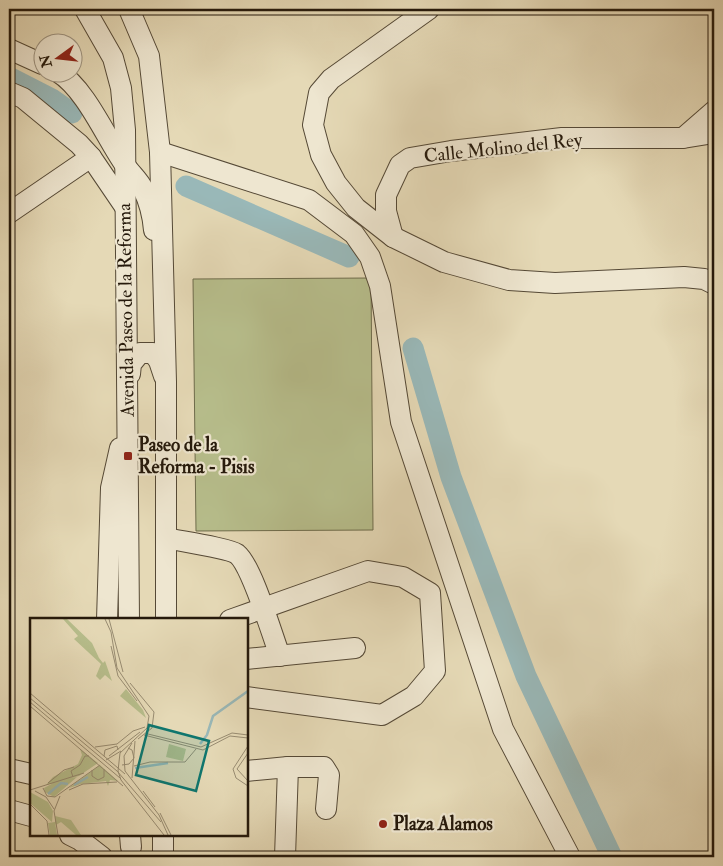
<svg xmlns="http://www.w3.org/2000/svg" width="723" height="866" font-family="'IM FELL Double Pica',serif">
<rect width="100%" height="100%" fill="#e5d9b6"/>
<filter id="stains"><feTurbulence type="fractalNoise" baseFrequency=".004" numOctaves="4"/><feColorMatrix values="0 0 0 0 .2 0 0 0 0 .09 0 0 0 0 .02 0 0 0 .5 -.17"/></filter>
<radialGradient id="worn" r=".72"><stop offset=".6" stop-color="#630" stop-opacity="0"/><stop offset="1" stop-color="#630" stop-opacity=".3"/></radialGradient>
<path fill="#b7be8c" stroke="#6e6c4c" d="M371,278L373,530L196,531L193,279Z"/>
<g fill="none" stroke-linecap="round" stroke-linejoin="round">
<g stroke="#99b8b8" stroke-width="21">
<path d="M9,77L52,99L72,113"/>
<path d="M186,186L349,257"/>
<path d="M413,348L451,477L526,676L612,857"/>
</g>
<defs>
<g id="minor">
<path d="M85,9L113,58L121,88L125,130L129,620"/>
<path d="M129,9L149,56L160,152L166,382V620"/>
<path d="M429,9L331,79L319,93L313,125L321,155L336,183L356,208L393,237L444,262L509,280L555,283L684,277L704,279L714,284"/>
<path d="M9,49L42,64"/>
<path d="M58,72C86,89 106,138 125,165C130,173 139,180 143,189C149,201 153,218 154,230"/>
<path d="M9,92L23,98L79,144L91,157L125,207"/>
<path d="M683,138L714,133"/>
<path d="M160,152L309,200L354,234L370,257L380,286L401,422L503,729L570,857"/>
<path d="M9,213L91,157"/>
<path d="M393,237L386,211V195L400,165L410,158L451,151L562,138H683L714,111"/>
<path d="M130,374L131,364L140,353H153L159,361L164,376"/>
<path d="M166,538C179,541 228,548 237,554C252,566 272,635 280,656"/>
<path d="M107,620L111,488L120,448"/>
<path d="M230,620L368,571L403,577L430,593L435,671L414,696L382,715L246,697"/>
<path d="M246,659L355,648"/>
<path d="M288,767H324L329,775L326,809"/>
<path d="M9,769L31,774"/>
<path d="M246,771L288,767L285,857"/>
<path d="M9,810L31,816"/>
<path d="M70,835L80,840L102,857"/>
<path d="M130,835L131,847"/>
<path d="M163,857V835"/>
</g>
</defs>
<use href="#minor" stroke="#554936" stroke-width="22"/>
<use href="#minor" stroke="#eee6d0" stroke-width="20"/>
</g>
<g fill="#8f2418" stroke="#eee6d0" stroke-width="2">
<rect x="123" y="451" width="10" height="10" rx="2.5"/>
<circle cx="383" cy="824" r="5"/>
</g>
<g text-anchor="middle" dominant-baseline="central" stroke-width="4.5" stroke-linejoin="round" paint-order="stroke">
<g font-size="19" fill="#25190b" stroke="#eee6d0">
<text transform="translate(503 148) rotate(-6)">Calle Molino del Rey</text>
<text transform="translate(126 310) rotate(-91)">Avenida Paseo de la Reforma</text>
</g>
<g font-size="19" font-weight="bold" fill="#25190b" stroke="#eee6d0" text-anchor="start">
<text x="138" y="445">Paseo de la<tspan x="138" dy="22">Reforma - Pisis</tspan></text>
<text x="393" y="824">Plaza Alamos</text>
</g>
</g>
<g transform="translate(30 618)">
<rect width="218" height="218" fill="#e5d9b6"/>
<path d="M33,1H37L62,25L69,40L73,45L75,43L82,63L75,57L70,62L66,58L71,46L44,21L48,18ZM96,71L113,92L116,100L90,78ZM139,126L156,131L153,143L136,139ZM50,131L68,145L49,158L16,167L23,159L48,146L52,137ZM70,147L88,163L80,162L78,168L76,163L51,166L39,170ZM47,159L24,179L15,174L14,170L27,163ZM0,174L18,184L23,193L22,204L0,185ZM25,198L41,202L51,217H46L31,204L26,207L25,204L27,217H20L18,205L25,204Z" fill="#b7be8c"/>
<path fill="none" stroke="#99b8b8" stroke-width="2.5" d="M170,126L177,117L183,98L218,73M105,150L138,145M44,167L58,159M18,176L31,165L38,166"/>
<path fill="none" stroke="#988c72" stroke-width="1" d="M75,1L81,14L87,50L119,98L117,110L90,135L88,153L91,162L134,217M79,1L93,54M81,28L88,58L107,83M100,65L124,94L122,110L108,121M0,75L95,156M0,80L87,153L131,204M0,84L90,160M0,88L93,168M118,116L171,129L202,115L218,117M114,117L173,132L200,118L218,120M102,125L94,138L95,153L129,197L138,217M218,128L203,151L206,160L218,168M65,129L87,126L103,113L115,109M218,135L207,151L218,163M74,138L75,132L87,128L88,132M79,138L110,114M76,142L91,133M92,147L99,146L104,140L102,132L98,130M104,148L120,144H155L166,131M62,152V158L68,162L74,159V151M43,159L41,153L50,147L55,138H59M102,160L105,123M18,165L34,152L44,149M13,170L17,178L25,179L70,147M0,172L54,155M39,172L53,166L87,164M5,173L16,179L24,191M113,173L125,189M0,186L17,203L19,217M130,195L141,217M28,217L24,193L30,178"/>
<path fill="#0f766e" fill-opacity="0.15" stroke="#0f766e" stroke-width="2.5" d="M119,107L179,123L166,173L106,157Z"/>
<rect width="218" height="218" fill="none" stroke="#25190b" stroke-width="2.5"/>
</g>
<rect width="723" height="866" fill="none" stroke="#e5d9b6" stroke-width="30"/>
<rect x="10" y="10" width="703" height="846" fill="none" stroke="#25190b" stroke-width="2.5"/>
<rect x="15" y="15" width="693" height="836" fill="none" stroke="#25190b"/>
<g transform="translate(58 58) rotate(255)"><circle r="24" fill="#eee6d0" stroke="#9e9481"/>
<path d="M0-4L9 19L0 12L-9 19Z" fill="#8f2418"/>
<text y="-8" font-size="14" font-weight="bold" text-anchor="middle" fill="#25190b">N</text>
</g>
<rect width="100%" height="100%" filter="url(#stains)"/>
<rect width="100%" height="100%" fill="url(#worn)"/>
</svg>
